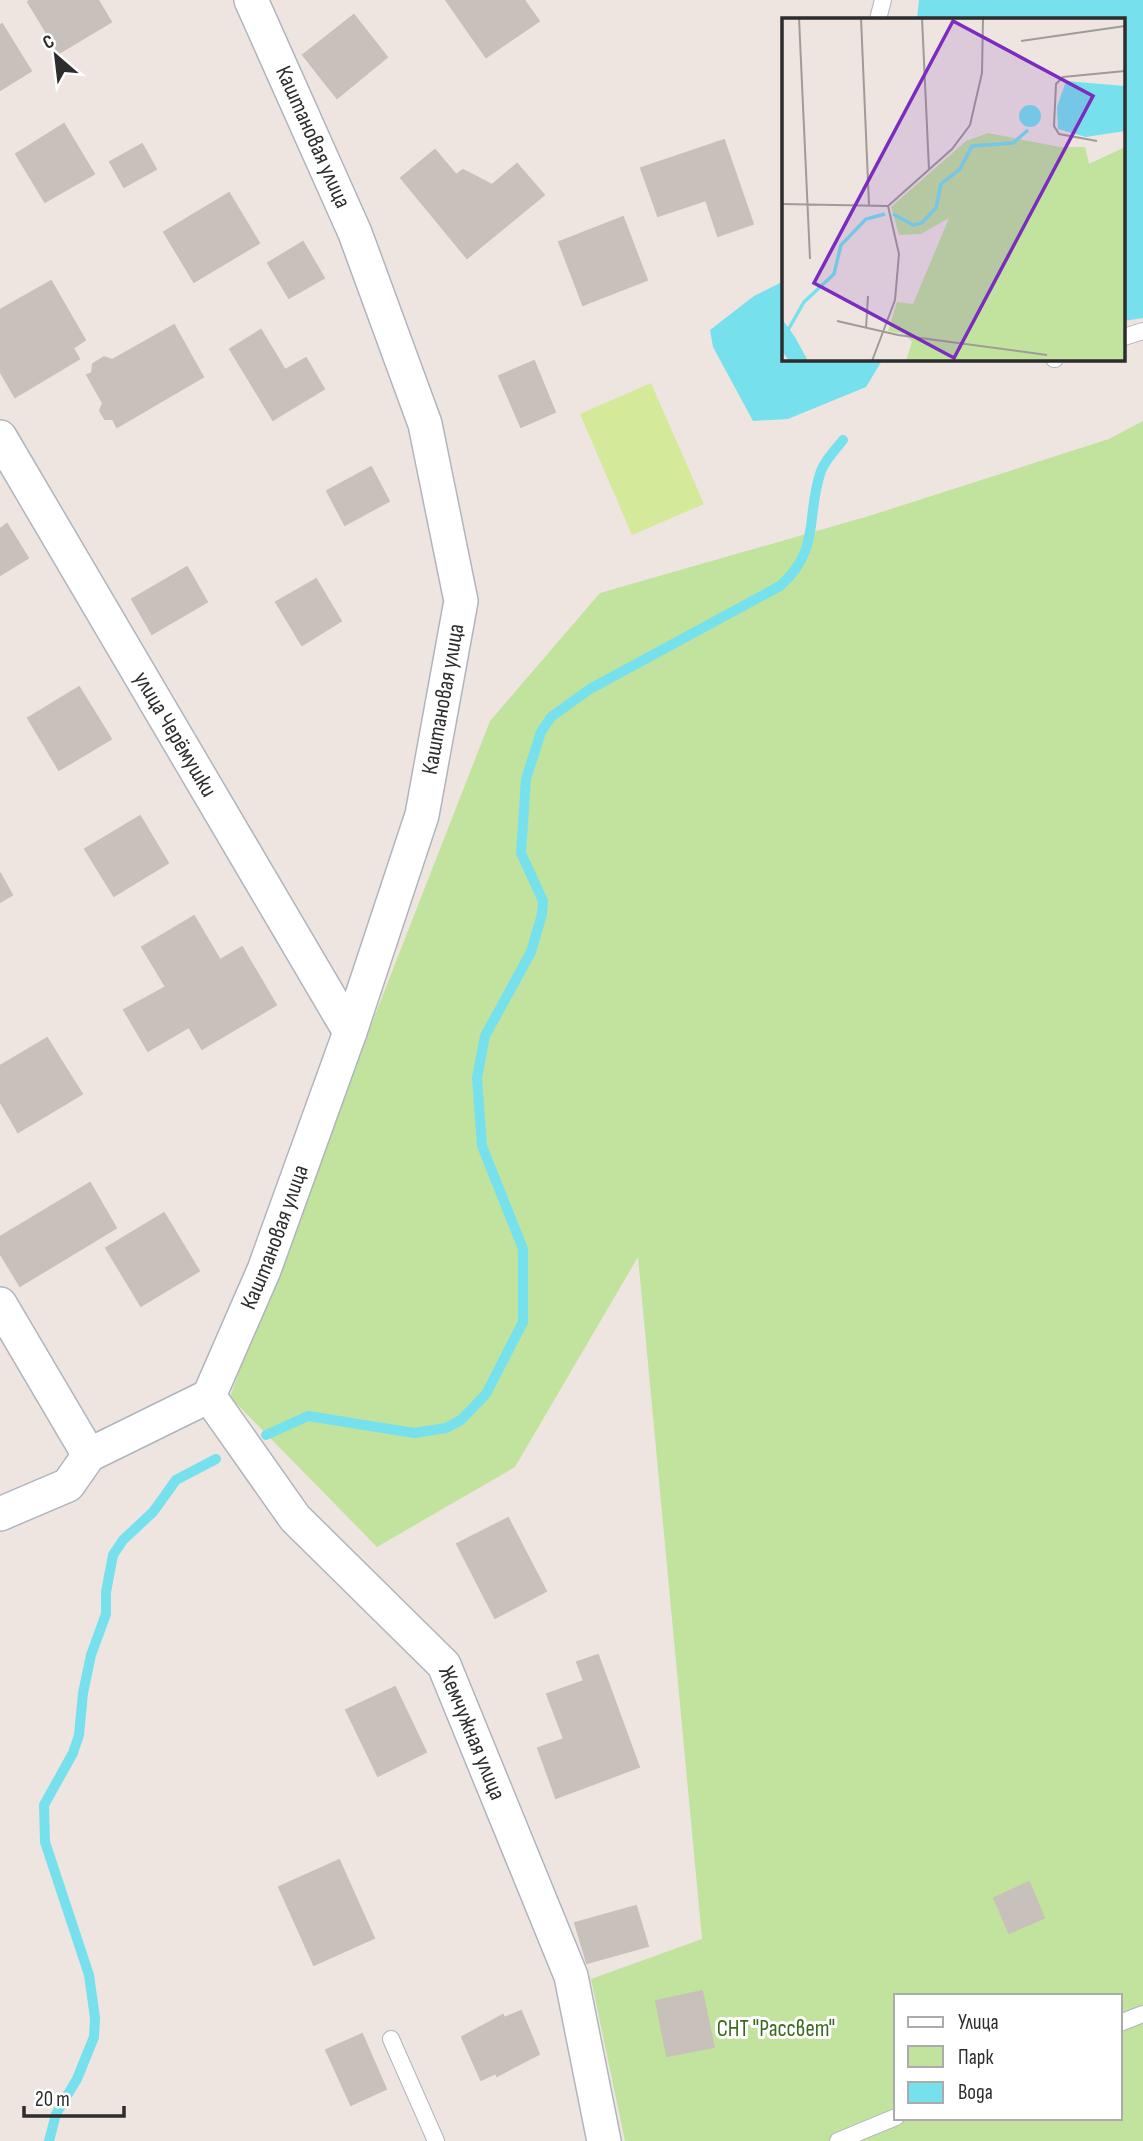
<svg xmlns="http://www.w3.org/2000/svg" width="1143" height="2141" font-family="'Sofia Sans Condensed',sans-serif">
<rect width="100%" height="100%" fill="#eee5e0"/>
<path fill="#c1e39e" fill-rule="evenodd" d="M1143,421V2141H625L591,1979L702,1939L638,1257L515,1467L377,1547L230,1397L270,1284L490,721L600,593L869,516L1109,439ZM896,1996H1120V2118H896Z"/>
<path fill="#d5e99a" d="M651,383L704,504L632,535L580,414Z"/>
<g fill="#76e1ed">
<path d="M919,0H1143V318L1124,321V19H917Z"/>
<path d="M784,281V359H883L866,387L788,419L753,421L713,347L710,330L754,296Z"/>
</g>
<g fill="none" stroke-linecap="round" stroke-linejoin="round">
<g stroke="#76e1ed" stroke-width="10">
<path d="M266,1435L308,1416L414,1433L446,1428L461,1420L486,1394L523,1322V1249L482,1146L477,1078L485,1036L531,952L542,914L543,901L521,853L526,779L541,732L551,717L590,689L780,586C822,548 805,517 821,471C825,460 836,449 843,440"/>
<path d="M49,2141L56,2114L77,2079L94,2037L95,2018L89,1975L45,1842L44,1805L73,1753L79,1735L83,1693L91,1655L106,1614V1592L113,1555L123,1540L153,1512L176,1480L216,1459"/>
</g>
</g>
<g fill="#c7c0bb" stroke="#c9c1b9" stroke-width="2">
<path d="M31,0H98L111,22L59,53L28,2Z"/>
<path d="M446,0H524L539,21L486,57Z"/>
<path d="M354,15L387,57L337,98L303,55Z"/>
<path d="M2,24L31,71L0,90V25Z"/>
<path d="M64,124L94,174L45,202L16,154Z"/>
<path d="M724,140L753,224L718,236L706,200L658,216L641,168Z"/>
<path d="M142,144L156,169L124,187L110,162Z"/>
<path d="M435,150L456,175L463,170L492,185L517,164L544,195L467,258L401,178Z"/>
<path d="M229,193L259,243L194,282L164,232Z"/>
<path d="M623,217L647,280L583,305L559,242Z"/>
<path d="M303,242L324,278L289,298L268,263Z"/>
<path d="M51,281L85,340L73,348L79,359L15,397L0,371V310Z"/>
<path d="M174,325L203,377L117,427L113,419H105L100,411L103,403L87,375L92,373L93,364L104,357L112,360Z"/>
<path d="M261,330L285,370L306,358L324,389L273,420L230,349Z"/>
<path d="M534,361L555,412L521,427L499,376Z"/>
<path d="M371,467L389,501L345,525L327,491Z"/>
<path d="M7,524L28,558L0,575V529Z"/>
<path d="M187,567L207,602L152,634L132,599Z"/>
<path d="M316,579L341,621L302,645L276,602Z"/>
<path d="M79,687L111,739L59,770L28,718Z"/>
<path d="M140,816L168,863L114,896L85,849Z"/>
<path d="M0,873L12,895L0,902Z"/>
<path d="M194,916L220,960L242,947L276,1005L202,1049L189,1027L148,1051L124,1010L166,987L142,947Z"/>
<path d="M47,1038L82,1094L18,1132L0,1101V1066Z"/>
<path d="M90,1183L116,1228L20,1286L0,1253V1237Z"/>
<path d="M164,1213L199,1271L141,1306L106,1248Z"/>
<path d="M508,1518L546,1591L495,1618L457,1544Z"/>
<path d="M598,1655L639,1767L556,1798L538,1748L564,1739L547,1694L584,1681L577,1662Z"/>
<path d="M395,1687L426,1752L378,1776L346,1710Z"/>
<path d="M339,1860L374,1938L314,1965L279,1887Z"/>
<path d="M1029,1882L1044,1918L1009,1933L994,1898Z"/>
<path d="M636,1906L648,1946L587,1963L575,1923Z"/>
<path d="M702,1991L714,2047L667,2056L656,2001Z"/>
<path d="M521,2011L539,2054L497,2076L496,2073L481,2080L462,2037L503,2015L504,2018Z"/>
<path d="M362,2034L386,2089L351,2105L326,2050Z"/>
</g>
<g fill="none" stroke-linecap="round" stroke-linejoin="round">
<defs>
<g id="lane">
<path d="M878,19L883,0"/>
<path d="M1124,337L1143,331"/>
<path d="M1054,359H1055"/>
<path d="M1120,2023L1143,2014"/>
<path d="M391,2039L436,2141"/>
<path d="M838,2141L896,2117"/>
</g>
<g id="street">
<path id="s1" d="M0,437L350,1032"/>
<path d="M0,1304L89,1455"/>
<path id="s2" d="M209,1396L264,1270L350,1032L422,815L461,601L425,424L355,233L251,0"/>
<path id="s3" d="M209,1396L295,1518L444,1665L571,1976L604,2141"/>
<path d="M0,1514L68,1485L89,1455L209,1396"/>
</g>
</defs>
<use href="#lane" stroke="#b0b4bd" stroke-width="18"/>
<use href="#street" stroke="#b0b4bd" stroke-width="36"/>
<use href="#lane" stroke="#fff" stroke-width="16"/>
<use href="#street" stroke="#fff" stroke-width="33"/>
</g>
<g text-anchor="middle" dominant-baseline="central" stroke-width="6" stroke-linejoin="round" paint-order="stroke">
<g font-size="23" fill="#2d2d2d" stroke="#fff">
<text transform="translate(313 137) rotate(66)">Каштановая улица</text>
<text stroke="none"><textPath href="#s2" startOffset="737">Каштановая улица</textPath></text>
<text stroke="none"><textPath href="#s1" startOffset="345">улица Черёмушки</textPath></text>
<text stroke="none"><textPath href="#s2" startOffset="172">Каштановая улица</textPath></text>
<text stroke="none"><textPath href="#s3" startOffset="432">Жемчужная улица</textPath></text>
</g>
<g font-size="23" fill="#396a1c" stroke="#fff">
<text x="776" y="2029">СНТ "Рассвет"</text>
</g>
</g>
<g transform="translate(782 18)">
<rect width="343" height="343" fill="#eee5e0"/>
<path d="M206,115L278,129H303L307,146L343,129V343H124L130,324L122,316L106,313L115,284L131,286L167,200L139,216L117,217L109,189L184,123Z" fill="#c1e39e"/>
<path d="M284,63L343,68V113L304,119L276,111L275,89ZM237 98a11 11 0 1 1 22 0a11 11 0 1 1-22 0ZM0,301L13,319L26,343H7L0,333Z" fill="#76e1ed"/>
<path fill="none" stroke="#76e1ed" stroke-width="3.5" d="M111,196L131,207L140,205L154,190L159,166L178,151L190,128L231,125L246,112M6,312L22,284L52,256L59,227L84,201L103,196"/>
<path fill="none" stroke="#a19b98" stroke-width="2" d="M17,0L28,241M79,0L87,187M140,0L147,152M239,23L343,8M315,123L277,116L272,108L274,66L281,59L343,53M0,186L106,188M106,188L170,131L188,107L200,55L201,0M55,303L116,317L265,337M84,310L86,278M90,343L113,282L117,236L106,188"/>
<path fill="#7b2cbf" fill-opacity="0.15" stroke="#7b2cbf" stroke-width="3.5" d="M171,3L311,78L172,340L32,265Z"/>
<rect width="343" height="343" fill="none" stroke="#2d2d2d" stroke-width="3.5"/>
</g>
<rect x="894" y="1994" width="228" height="126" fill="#ffffff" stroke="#ababab" stroke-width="2"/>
<rect x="908" y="2017" width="35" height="10" fill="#ffffff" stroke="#ababab" stroke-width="2"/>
<text x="958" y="2029" font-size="21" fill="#2d2d2d">Улица</text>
<rect x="908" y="2046" width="35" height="21" fill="#c1e39e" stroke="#ababab" stroke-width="2"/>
<text x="958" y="2064" font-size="21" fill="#2d2d2d">Парк</text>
<rect x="908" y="2082" width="35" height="21" fill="#76e1ed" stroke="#ababab" stroke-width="2"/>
<text x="958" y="2099" font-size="21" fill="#2d2d2d">Вода</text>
<g transform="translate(56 56) rotate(332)" stroke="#ffffff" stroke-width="5" paint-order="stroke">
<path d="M0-5L12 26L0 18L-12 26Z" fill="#2d2d2d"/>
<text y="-10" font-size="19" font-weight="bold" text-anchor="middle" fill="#2d2d2d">С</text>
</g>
<path d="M24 2106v10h100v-10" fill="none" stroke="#2d2d2d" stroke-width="3.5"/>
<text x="35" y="2106" font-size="21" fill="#2d2d2d" stroke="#ffffff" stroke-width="5" paint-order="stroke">20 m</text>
</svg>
